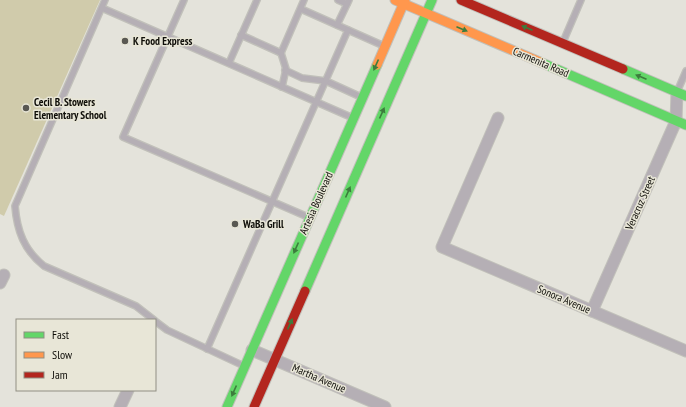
<svg xmlns="http://www.w3.org/2000/svg" width="686" height="407" font-family="'PT Sans Narrow',sans-serif">
<rect width="100%" height="100%" fill="#e4e3db"/>
<path fill="#d0cbab" d="M0,0H100L4,216L0,214Z"/>
<g fill="none" stroke-linecap="round" stroke-linejoin="round">
<defs>
<g id="lane">
<path d="M105,0L15,206C17,231 24,250 44,266L136,306L154,320"/>
<path d="M184,0L123,137L308,217"/>
<path d="M338,0L347,4"/>
<path d="M102,8L353,118"/>
<path d="M301,9L384,46"/>
<path d="M337,25L349,0"/>
<path d="M241,35L281,53L304,0"/>
<path d="M563,42L581,0"/>
<path d="M281,53L286,69L282,87"/>
<path d="M229,63L257,0"/>
<path d="M285,70L302,78L326,81L361,97"/>
<path d="M677,92L686,71"/>
<path d="M155,321L167,330L244,366"/>
<path d="M207,349L348,30"/>
</g>
<g id="street">
<path d="M498,118L442,247L686,351"/>
<path d="M0,283L4,275"/>
<path d="M592,311L676,121L677,92"/>
<path d="M252,350L385,407"/>
<path d="M120,407L128,390"/>
</g>
<g id="fast">
<path d="M540,62L686,125"/>
<path d="M623,69L686,96"/>
<path d="M305,291L432,0"/>
<path d="M227,407L377,65"/>
</g>
<g id="slow">
<path d="M395,0L540,62"/>
<path d="M377,65L405,0"/>
</g>
<g id="jam">
<path d="M461,0L623,69"/>
<path d="M254,407L305,291"/>
</g>
</defs>
<use href="#lane" stroke="#c1c0ba" stroke-width="8"/>
<use href="#street" stroke="#c1c0ba" stroke-width="13"/>
<use href="#fast" stroke="#c1c0ba" stroke-width="11"/>
<use href="#slow" stroke="#c1c0ba" stroke-width="11"/>
<use href="#jam" stroke="#c1c0ba" stroke-width="11"/>
<use href="#lane" stroke="#b5afb5" stroke-width="5.5"/>
<use href="#street" stroke="#b5afb5" stroke-width="11"/>
<use href="#fast" stroke="#63d668" stroke-width="9"/>
<use href="#slow" stroke="#ff974d" stroke-width="9"/>
<use href="#jam" stroke="#b3261e" stroke-width="9"/>
</g>
<defs><path id="oneway-solid" d="M-6-.8H1V-3.2L6.5 0L1 3.2V.8H-6Z"/></defs>
<g fill="#3d7c3d">
<use href="#oneway-solid" transform="translate(527 28) rotate(-157)"/>
<use href="#oneway-solid" transform="translate(462 29) rotate(23)"/>
<use href="#oneway-solid" transform="translate(376 65) rotate(114)"/>
<use href="#oneway-solid" transform="translate(641 77) rotate(-157)"/>
<use href="#oneway-solid" transform="translate(382 113) rotate(-66)"/>
<use href="#oneway-solid" transform="translate(348 192) rotate(-66)"/>
<use href="#oneway-solid" transform="translate(296 248) rotate(114)"/>
<use href="#oneway-solid" transform="translate(290 324) rotate(-66)"/>
<use href="#oneway-solid" transform="translate(234 391) rotate(114)"/>
</g>
<g fill="#595852" stroke="#e8e6d7" stroke-width="1.5">
<circle cx="125" cy="41" r="4"/>
<circle cx="26" cy="108" r="4"/>
<circle cx="235" cy="224" r="4"/>
</g>
<g text-anchor="middle" dominant-baseline="central" stroke-width="3" stroke-linejoin="round" paint-order="stroke">
<g font-size="11" font-weight="bold" fill="#0e0d08" stroke="#e8e6d7" text-anchor="start">
<text x="133" y="41">K Food Express</text>
<text x="34" y="102">Cecil B. Stowers<tspan x="34" dy="13">Elementary School</tspan></text>
<text x="243" y="224">WaBa Grill</text>
</g>
<g font-size="11" fill="#0e0d08" stroke="#e8e6d7">
<text transform="translate(541 62) rotate(23)">Carmenita Road</text>
<text transform="translate(316 203) rotate(-66)">Artesia Boulevard</text>
<text transform="translate(640 203) rotate(-66)">Veracruz Street</text>
<text transform="translate(564 299) rotate(23)">Sonora Avenue</text>
<text transform="translate(319 378) rotate(23)">Martha Avenue</text>
</g>
</g>
<rect x="16" y="319" width="140" height="72" fill="#e8e6d7" stroke="#918f84"/>
<rect x="24" y="332" width="20" height="6" fill="#63d668" stroke="#918f84"/>
<text x="52" y="339" font-size="12" fill="#0e0d08">Fast</text>
<rect x="24" y="352" width="20" height="6" fill="#ff974d" stroke="#918f84"/>
<text x="52" y="359" font-size="12" fill="#0e0d08">Slow</text>
<rect x="24" y="372" width="20" height="6" fill="#b3261e" stroke="#918f84"/>
<text x="52" y="379" font-size="12" fill="#0e0d08">Jam</text>
</svg>
